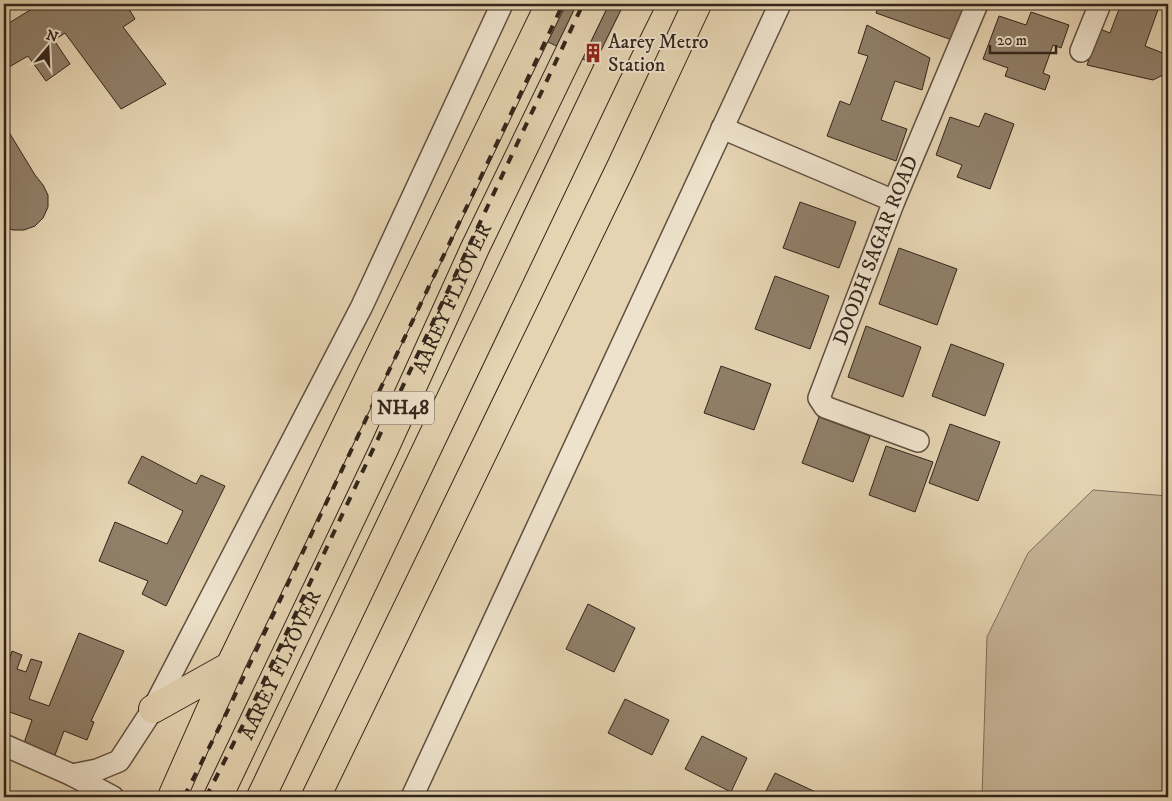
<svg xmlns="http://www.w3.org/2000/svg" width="1172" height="801" font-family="'IM FELL DW Pica',serif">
<rect width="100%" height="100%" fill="#e5d3b1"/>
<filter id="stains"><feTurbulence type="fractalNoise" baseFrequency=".004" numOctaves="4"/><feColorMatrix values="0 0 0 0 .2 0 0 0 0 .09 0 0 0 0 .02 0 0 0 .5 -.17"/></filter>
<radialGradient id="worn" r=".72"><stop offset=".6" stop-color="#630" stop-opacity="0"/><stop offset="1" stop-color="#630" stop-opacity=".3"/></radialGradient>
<path fill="#c7b598" stroke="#7d6d5a" d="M1093,490L1168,496V797H982L987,637L1028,553Z"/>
<g fill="#907f69" stroke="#33251b">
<path d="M40,4H126L135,19L123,27L166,84L121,109L65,33L54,40L70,64L46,81L28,56L4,70V26Z"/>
<path d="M551,4H638L607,71L536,36Z"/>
<path d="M879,4H965L952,40L876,13Z"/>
<path d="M1121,4H1160L1145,46L1168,55V66L1165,74L1153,80L1087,65L1100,29L1110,33Z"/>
<path d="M1031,12L1069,25L1061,48L1053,45L1043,73L1050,76L1045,90L1005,76L1008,68L983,59L999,16L1026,25Z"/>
<path d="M867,25L930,58L922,90L895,81L881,120L907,129L896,161L827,136L840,101L850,105L868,56L858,53Z"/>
<path d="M985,113L1014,124L990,189L957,177L962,165L936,155L950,117L979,127Z"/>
<path d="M4,124L35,175L43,185L48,195V207L43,218L35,226L24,230H13L4,227Z"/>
<path d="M800,202L856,222L839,268L783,248Z"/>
<path d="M899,248L957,269L937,325L879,304Z"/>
<path d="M775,276L829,296L810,349L755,329Z"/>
<path d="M866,326L921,347L903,397L848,377Z"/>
<path d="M951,344L1004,364L985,416L932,396Z"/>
<path d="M721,366L771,384L754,430L704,413Z"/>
<path d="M819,417L870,436L853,482L802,463Z"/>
<path d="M950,424L1000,442L978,501L929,483Z"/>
<path d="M886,446L933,462L915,512L869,495Z"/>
<path d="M142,456L196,484L201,475L225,486L166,606L142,594L148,581L99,561L115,522L167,544L183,511L128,483Z"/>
<path d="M588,604L635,628L614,672L566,649Z"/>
<path d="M79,633L124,651L91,721L94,722L87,740L64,731L55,755L24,743L32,720L4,710V675L12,651L22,655L17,669L26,672L31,659L42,662L29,699L49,706Z"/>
<path d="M625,699L669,720L652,755L608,733Z"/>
<path d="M702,736L747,758L731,792L685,769Z"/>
<path d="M775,773L822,795L821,797H763Z"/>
</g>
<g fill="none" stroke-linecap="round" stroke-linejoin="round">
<defs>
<g id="minor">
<path d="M1081,51L1100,4"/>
<path d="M722,128L894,201"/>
<path id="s1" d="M918,441L825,407L819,398L894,201L977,4"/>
<path d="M4,745L72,775L113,797"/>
<path d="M72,775L97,770L119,761L153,709L362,306L502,4"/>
<path d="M412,797L780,4"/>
</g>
<g id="major">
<path d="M153,709L230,666"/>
<path d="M172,797L230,666L550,4"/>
<path d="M316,797L621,167L697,4"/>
</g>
<g id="highway">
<path id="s2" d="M218,797L384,449L475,248L593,4"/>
<path d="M261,797L607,71L640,4"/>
</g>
</defs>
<use href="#minor" stroke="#605040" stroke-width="24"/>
<use href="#major" stroke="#33251b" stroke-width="30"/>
<use href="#highway" stroke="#33251b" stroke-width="30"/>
<use href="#minor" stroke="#eee2cc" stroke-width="21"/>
<use href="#major" stroke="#e5d3b1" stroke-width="28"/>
<use href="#highway" stroke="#e5d3b1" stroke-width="28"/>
<g stroke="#33251b" stroke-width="4" stroke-dasharray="9 9" stroke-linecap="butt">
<path d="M184,797L226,714L563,4"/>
<path d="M206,797L244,723L583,4"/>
</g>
</g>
<defs>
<symbol id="building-bare" viewBox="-9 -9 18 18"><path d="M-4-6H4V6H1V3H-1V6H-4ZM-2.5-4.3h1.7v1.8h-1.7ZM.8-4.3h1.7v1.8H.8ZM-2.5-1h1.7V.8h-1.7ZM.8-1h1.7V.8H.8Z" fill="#8f2418" stroke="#eee2cc" stroke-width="2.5" paint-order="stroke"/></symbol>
</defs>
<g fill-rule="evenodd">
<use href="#building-bare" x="579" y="39" width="28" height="28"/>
</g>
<g text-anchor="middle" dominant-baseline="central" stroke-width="4" stroke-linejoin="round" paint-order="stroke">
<rect fill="#eee2cc" stroke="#6b5e50" stroke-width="1" x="372" y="391.5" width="62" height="33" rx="4"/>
<g font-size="19" font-weight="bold" fill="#33251b">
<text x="403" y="408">NH48</text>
</g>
<g font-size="20" fill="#33251b" stroke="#eee2cc" text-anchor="start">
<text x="608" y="42">Aarey Metro<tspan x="608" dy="23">Station</tspan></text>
</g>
<g font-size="20" fill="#33251b" stroke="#eee2cc">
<text stroke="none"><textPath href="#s1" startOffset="268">DOODH SAGAR ROAD</textPath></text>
<text stroke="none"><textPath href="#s2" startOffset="551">AAREY FLYOVER</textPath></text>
<text stroke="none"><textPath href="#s2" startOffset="146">AAREY FLYOVER</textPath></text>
</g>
</g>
<rect width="1172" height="801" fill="none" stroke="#e5d3b1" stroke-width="20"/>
<rect x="5" y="5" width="1162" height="791" fill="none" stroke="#33251b" stroke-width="2.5"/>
<rect x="10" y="10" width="1152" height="781" fill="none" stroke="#33251b"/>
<g transform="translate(48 48) rotate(19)" stroke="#eee2cc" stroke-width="4" paint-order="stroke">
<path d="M0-4L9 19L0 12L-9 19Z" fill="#33251b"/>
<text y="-8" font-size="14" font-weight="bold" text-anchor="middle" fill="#33251b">N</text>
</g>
<path d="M990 45v8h66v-8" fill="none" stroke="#33251b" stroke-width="2.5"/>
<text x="997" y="45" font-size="15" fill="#33251b" stroke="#eee2cc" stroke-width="4" paint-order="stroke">20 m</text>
<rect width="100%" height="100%" filter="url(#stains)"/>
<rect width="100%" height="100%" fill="url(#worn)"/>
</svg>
